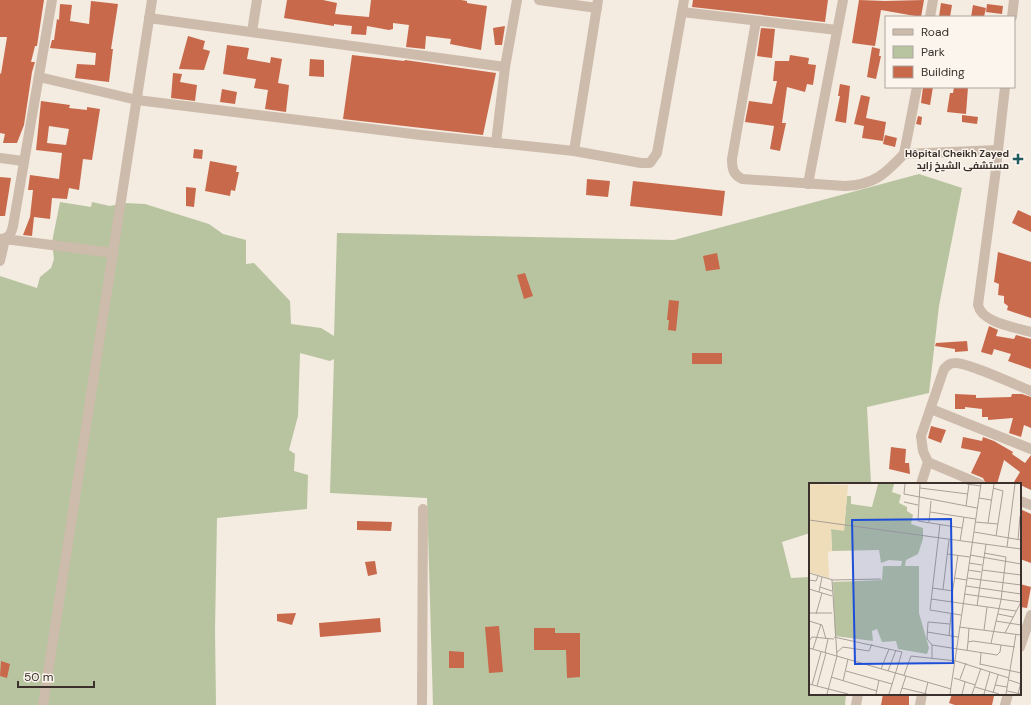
<svg xmlns="http://www.w3.org/2000/svg" width="1031" height="705" font-family="'DM Sans',Cairo,sans-serif">
<rect width="100%" height="100%" fill="#f4ebe1"/>
<path fill="#b8c4a0" d="M919,174L962,188L939,306L929,393L867,407L871,484H810V533L782,542L791,578L810,577V694H846L845,705H433L427,498L330,493L334,359L330,361L300,353L298,416L289,450L295,454L294,471L308,475L307,509L217,518L215,630L216,705H0V276L37,288L40,277L51,268L54,259L52,242L60,202L91,207L92,202L110,206L124,203L145,204L209,224L223,234L246,240V264L254,263L290,301L291,324L321,328L334,336L337,233L674,240Z"/>
<g fill="#c8694b" fill-rule="evenodd">
<path d="M0,0H44L37,46H35L31,62H35L32,72L24,125L17,143H3L5,134L0,133V73L1,74L7,37H0Z"/>
<path d="M287,0H323L337,3L335,14L369,17L371,0H461L467,1V3L487,6L481,50L450,44L451,39L426,36L425,49L406,47L409,25L393,23V29L389,30L367,26L366,35L351,34L352,26L334,24V26L284,18Z"/>
<path d="M693,0H828L825,22L692,7Z"/>
<path d="M859,0L885,1L924,0L921,17L881,10L875,46L852,43Z"/>
<path d="M91,1L118,4L111,49H113L109,82L75,78L77,64L95,65L96,53L50,48L52,40H54L57,19L59,20L60,4L72,5L70,21L89,24Z"/>
<path d="M941,3L952,5L950,17H939Z"/>
<path d="M987,4L1003,6L1002,14L986,12Z"/>
<path d="M973,5L986,8L984,17H971Z"/>
<path d="M505,26L502,45H495L493,28Z"/>
<path d="M761,28L775,29L772,58L757,56Z"/>
<path d="M188,36L205,41L203,49L210,51L204,70L179,69Z"/>
<path d="M227,45L249,48L247,59L270,63L271,57L282,59L278,83L289,85L286,112L265,109L268,90L254,88L256,79L223,74Z"/>
<path d="M872,47L880,49L879,56H881L876,79L867,77Z"/>
<path d="M352,55L404,61L405,60L496,73L483,135L343,119Z"/>
<path d="M790,55L809,58L808,64L816,65L813,85L807,84L805,92L787,87L782,123H786L780,151L770,149L774,126L745,122L749,101L772,104L777,81H773L775,61H789Z"/>
<path d="M310,59L324,60V77L309,76Z"/>
<path d="M173,73L182,74L180,82L197,85L195,101L171,98Z"/>
<path d="M840,84L850,86L846,123L835,121L840,96H838Z"/>
<path d="M923,87H933L930,105L921,103Z"/>
<path d="M954,87H968L966,114L947,112L950,93H953Z"/>
<path d="M222,89L237,92L235,104L220,102Z"/>
<path d="M861,95L870,97L866,118L886,122L883,141L862,138L864,126L854,124Z"/>
<path d="M41,101L70,105L69,108L87,110V107L100,109L92,160L83,159L79,190L69,188L67,199L52,198L50,219L34,217L32,236L23,235L30,217L33,190H28L30,175L59,179L62,153L36,150ZM49,126L69,129L66,145L47,143Z"/>
<path d="M962,115L978,117L977,124L962,122Z"/>
<path d="M918,116L922,117L921,125L916,124Z"/>
<path d="M885,135L897,138L895,147L883,144Z"/>
<path d="M194,149L203,150L202,159L193,158Z"/>
<path d="M210,161L237,166L236,172H239L235,191L231,190L230,196L205,191Z"/>
<path d="M0,177L11,178L5,216H0Z"/>
<path d="M587,179L610,181L608,197L586,195Z"/>
<path d="M633,181L725,191L722,216L630,206Z"/>
<path d="M186,187L196,188L194,207L186,206Z"/>
<path d="M1018,210L1031,216V232L1012,223Z"/>
<path d="M998,252L1031,262V318L1007,310L1008,306L1004,303V296L998,295L999,284L994,282Z"/>
<path d="M717,253L720,269L706,271L703,256Z"/>
<path d="M525,273L533,296L524,299L517,275Z"/>
<path d="M669,300L679,301L676,331L668,330L669,320H667Z"/>
<path d="M989,326L998,330L996,336L1014,339L1016,335L1031,339V369L1008,361L1011,354L994,349L992,355L981,352Z"/>
<path d="M967,341L968,351L955,352V349L935,346L936,343Z"/>
<rect x="692" y="353" width="30" height="11"/>
<path d="M955,394L976,395V398L1011,397L1012,394H1022L1031,397V428L1024,425L1021,437L1009,433L1013,418L988,420V417H982V409L965,407V409H955Z"/>
<path d="M931,426L946,430L941,443L928,438Z"/>
<path d="M963,437L982,441L983,437L994,441L1013,452L1012,454L1025,463L1031,455V490L1014,482L1020,472L1004,460L997,484H986L983,478L971,473L981,452L961,448Z"/>
<path d="M891,447L906,449L905,463H909L910,474L889,469Z"/>
<path d="M1020,509L1031,514V563L1020,559Z"/>
<path d="M357,521L392,522L391,531L357,530Z"/>
<path d="M375,561L377,574L368,576L365,562Z"/>
<path d="M1020,584L1031,587L1027,608L1020,607Z"/>
<path d="M296,613L292,625L277,621V614Z"/>
<path d="M380,618L381,632L320,637L319,623Z"/>
<path d="M499,626L503,672L489,673L485,627Z"/>
<path d="M534,628H555V633H580V677L567,678L566,650H534Z"/>
<path d="M449,651L464,652V668H449Z"/>
<path d="M1,661L10,664L7,678L0,676Z"/>
<path d="M883,694H909V705H881Z"/>
<path d="M952,694H988L994,696L992,705H955L949,703Z"/>
</g>
<g fill="none" stroke-linecap="round" stroke-linejoin="round">
<g stroke="#cdbbac" stroke-width="10">
<path d="M539,0L597,8"/>
<path d="M682,12L837,30"/>
<path d="M930,17L933,0"/>
<path d="M1012,17L1014,0"/>
<path d="M149,18L505,67"/>
<path d="M756,21L732,159C732,169 733,174 742,179L845,186C874,185 885,174 904,154L998,150"/>
<path d="M252,32L257,0"/>
<path d="M39,77L137,100L421,135L574,151L641,163H650L657,153L684,0"/>
<path d="M1005,87L995,177L978,305C982,323 1015,327 1031,332"/>
<path d="M496,143L505,67L517,0"/>
<path d="M574,151L598,0"/>
<path d="M904,154L917,87"/>
<path d="M0,158L23,161"/>
<path d="M808,184L843,0"/>
<path d="M0,239C9,239 11,234 13,226L52,0"/>
<path d="M0,261L5,239L113,253"/>
<path d="M931,409L1031,449"/>
<path d="M928,462L980,484"/>
<path d="M921,484L928,462L923,451L921,436L944,369C947,366 949,363 954,363C967,362 1016,385 1031,391"/>
<path d="M1020,501L1031,505"/>
<path d="M1020,647L1031,615"/>
<path d="M43,705L152,0"/>
<path d="M422,705L423,509"/>
<path d="M856,705L858,694"/>
<path d="M920,705L922,694"/>
<path d="M1005,705L1008,694"/>
</g>
</g>
<path fill="#1f5a5e" stroke="#fbf5ee" stroke-width="1.5" d="M1016 153h4v4h4v4h-4v4h-4v-4h-4v-4h4z"/>
<g text-anchor="middle" dominant-baseline="central" stroke-width="3" stroke-linejoin="round" paint-order="stroke">
<g font-size="10" font-weight="bold" fill="#3b302b" stroke="#fbf5ee" text-anchor="end">
<text x="1009" y="153">Hôpital Cheikh Zayed<tspan x="1009" dy="12">مستشفى الشيخ زايد</tspan></text>
</g>
</g>
<g transform="translate(809 483)">
<rect width="212" height="212" fill="#f4ebe1"/>
<path d="M69,1H85L83,9L92,12L90,20L98,24V28L104,32L102,41L114,45V56L109,71L97,77L96,83H110V130L120,165L118,171L89,166L87,158L73,159L68,146L63,148L64,158L26,153L24,99L73,97L74,83H92L93,78L80,77L72,80L70,67L23,68L22,46L35,47L38,13H42V21L63,24Z" fill="#b8c4a0"/>
<path d="M0,1L39,2L35,48L22,46L23,68L19,69L20,95L0,89Z" fill="#efdcb8"/>
<path fill="none" stroke="#aaa098" stroke-width="1" d="M96,1L95,11L168,25M111,1L109,38L153,45M158,1L172,3M111,5L159,11M184,5L194,8L187,53M170,15L182,17M95,19L109,22M157,23L160,1M121,29L167,36M0,37L212,66M120,39L122,18M166,39L189,41M179,40L185,1M131,41L121,127L152,132M165,49L212,57M209,57L211,33M151,58L155,34M198,64L206,1M175,70L197,74L192,117L182,160M138,71L161,74M161,72L212,81M160,80L173,82M159,87L172,89M173,87L212,92M0,90L24,97L72,96M145,95L158,97M158,95L212,102M0,97L7,98L9,93M157,103L212,111M11,104L23,108M123,105L144,108M0,106L23,113M134,106L140,57M10,109L13,94M155,111L212,119M122,116L207,128M142,119L149,72M168,123L177,61M0,130H23M7,131L13,110M189,131L204,134M0,138L13,142L17,156M187,138L212,142M150,144L212,152M175,147L178,124M118,149L149,154M196,150L212,119M140,153L142,131M25,154L93,169L80,211M0,158L3,154L25,156M159,159L160,145M123,162L188,172L191,169L192,162M0,165L142,206M4,166L12,141M158,168L159,159L164,158L206,164M16,170L19,156M27,170L34,164L60,168L63,161M123,176V162L118,156L119,139L141,141M171,181L212,190M171,182L172,170M72,186L80,166M37,188L83,201M79,188L87,167M95,192L102,173L147,178L200,195M22,194L68,208M145,195L166,202M151,196L157,180M200,197L212,201M34,198L39,176M0,201L39,211M3,202L12,169M186,202L198,204M8,203L17,170M166,204L190,211M93,205L118,211M198,208L212,211M184,210L189,192M18,211L28,173L23,97M67,211L70,197M91,211L97,193M116,211L119,199M141,211L172,1M153,211L156,199M163,211L172,185M175,211L181,189M197,211L207,151M209,211L212,199"/>
<path fill="#1d4ed8" fill-opacity="0.15" stroke="#1d4ed8" stroke-width="2" d="M142,36L144,180L46,181L43,37Z"/>
<rect width="212" height="212" fill="none" stroke="#3b302b" stroke-width="2"/>
</g>
<rect x="885" y="16" width="130" height="72" fill="#fbf5ee" stroke="#aea6a0"/>
<rect x="893" y="29" width="20" height="6" fill="#cdbbac" stroke="#aea6a0"/>
<text x="921" y="36" font-size="12" fill="#3b302b">Road</text>
<rect x="893" y="46" width="20" height="12" fill="#b8c4a0" stroke="#aea6a0"/>
<text x="921" y="56" font-size="12" fill="#3b302b">Park</text>
<rect x="893" y="66" width="20" height="12" fill="#c8694b" stroke="#aea6a0"/>
<text x="921" y="76" font-size="12" fill="#3b302b">Building</text>
<path d="M18 681v6h76v-6" fill="none" stroke="#3b302b" stroke-width="2"/>
<text x="24" y="681" font-size="12" fill="#3b302b" stroke="#fbf5ee" stroke-width="3" paint-order="stroke">50 m</text>
</svg>
